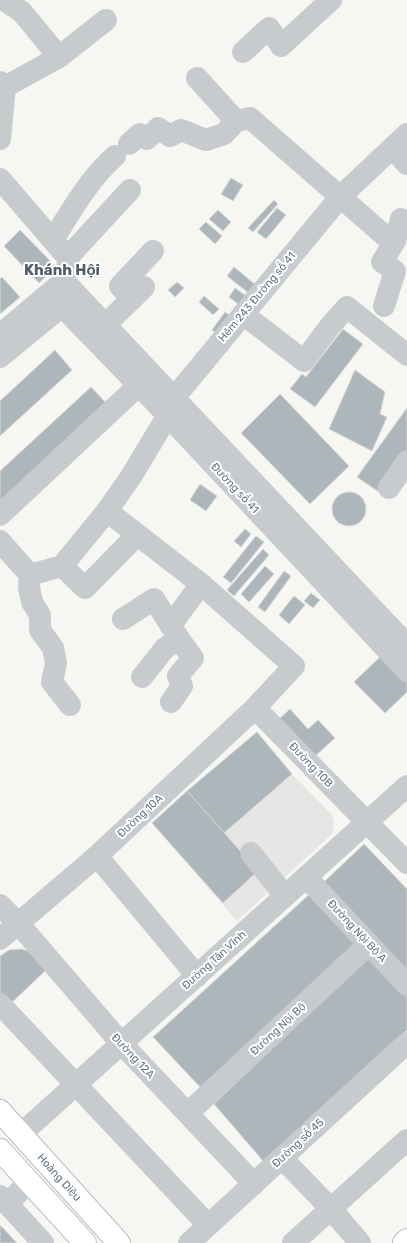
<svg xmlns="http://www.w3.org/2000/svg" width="407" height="1243" font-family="Rubik,sans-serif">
<rect width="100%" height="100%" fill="#f6f6f2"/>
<path fill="#e6e7e5" d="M257,732L292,774L332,815L334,822L333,833L237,921L152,823Z"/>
<g fill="#adb6bb" stroke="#d7d7d4">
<path d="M231,178L243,185L233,201L221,194Z"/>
<path d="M274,200L278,204L253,232L248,228Z"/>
<path d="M277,208L286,215L266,239L257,232Z"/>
<path d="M218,210L231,222L223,231L209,219Z"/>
<path d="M206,222L222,236L215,244L199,229Z"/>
<path d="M20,230L56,267L39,283L4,246Z"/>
<path d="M234,267L257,286L250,294L227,276Z"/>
<path d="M2,277L20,297L0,314V279Z"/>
<path d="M177,282L184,288L175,297L168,290Z"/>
<path d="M235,288L249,298L242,307L229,297Z"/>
<path d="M204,296L219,309L213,315L199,302Z"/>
<path d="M225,312L233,318L221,336L212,330Z"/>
<path d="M343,329L363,344L315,407L290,389L302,374L306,377Z"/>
<path d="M55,350L72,370L0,436V401Z"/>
<path d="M355,370L385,392L380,414L387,417L372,451L329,429Z"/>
<path d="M91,387L108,405L0,503V471Z"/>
<path d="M280,394L349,466L310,504L241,433Z"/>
<path d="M407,408V452L379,492L357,477Z"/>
<path d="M200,484L217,496L206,511L190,500Z"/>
<circle cx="349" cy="509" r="17"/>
<path d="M245,529L251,534L241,547L234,541Z"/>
<path d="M256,536L264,542L231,583L223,577Z"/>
<path d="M263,549L269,555L234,596L227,590Z"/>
<path d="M265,566L274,574L249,602L241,594Z"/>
<path d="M284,571L291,576L265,612L258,607Z"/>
<path d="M311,593L320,600L313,608L304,601Z"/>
<path d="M294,596L305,605L289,624L279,615Z"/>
<path d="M385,652L407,676V692L385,713L354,682Z"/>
<path d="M290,709L308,729L318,720L335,738L313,758L278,720Z"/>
<path d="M257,732L292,774L224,833L187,791Z"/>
<path d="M187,791L258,871L223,903L152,823Z"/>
<path d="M364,844L407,889V971L324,882Z"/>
<path d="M313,891L359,941L201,1088L153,1037Z"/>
<path d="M21,949L28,951L46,970L7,1007L0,999V956L9,950Z"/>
<path d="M369,956L407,996V1030L264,1162L214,1104Z"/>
<path d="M0,1225L17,1243H0Z"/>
</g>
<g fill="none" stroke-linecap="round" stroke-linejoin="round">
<defs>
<g id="major">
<path id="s1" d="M0,1111L119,1243"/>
<path d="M0,1150L85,1243"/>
<path d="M404,1243L407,1240"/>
</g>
</defs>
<use href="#major" stroke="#b8bcc0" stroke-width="24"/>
<g stroke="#c8cbce" stroke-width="22">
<path d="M4,0L22,12L59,57"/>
<path d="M243,52L269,28L281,46L331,0"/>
<path d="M197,78L236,121"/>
<path d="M0,82L5,87L0,139"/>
<path d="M5,87L59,57L106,20"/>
<path d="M129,144L140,134L147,139L158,128L170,136L181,130L206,140L224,134L236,121L250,118L385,236L395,241"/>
<path d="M392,148L407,164"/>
<path d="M0,179L69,259L64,281L63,295"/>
<path d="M53,240C71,211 89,179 115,156"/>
<path d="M68,257L130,190"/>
<path d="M64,281L407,645"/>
<path d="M132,299L120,286L153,251"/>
<path d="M62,306L155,402L407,671"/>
<path d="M384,306L395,271L382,262L395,241L401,219L407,224"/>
<path d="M243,314L304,361L330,326L347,307L407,355"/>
<path d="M105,325L144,287"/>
<path d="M0,335L64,281"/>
<path d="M0,357L62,306"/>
<path d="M174,398L341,196L407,134"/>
<path d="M389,488L407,461"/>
<path d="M107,511L201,584L294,666L255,708L97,856L197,976"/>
<path d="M0,515L139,385"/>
<path d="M0,541L30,575L29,587L32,602L40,615V630L53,648L56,663L52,682L70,705"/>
<path d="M62,566L85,588L137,535"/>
<path d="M30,575L62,566L107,511L132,475L168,415"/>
<path d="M123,619L154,599L179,639L193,658L178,676L182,686L171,702"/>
<path d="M171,625L201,584"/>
<path d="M142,677L165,648L179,639"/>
<path d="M255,708L407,863"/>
<path d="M251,853L285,896"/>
<path d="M306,877L407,985"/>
<path d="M0,905L18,923L121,1043L254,1184"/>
<path d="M0,939L97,856"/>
<path d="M0,1004L208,1225"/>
<path d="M188,1113L369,944"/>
<path d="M21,1134L407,786"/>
<path d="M282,1158L331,1209L360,1243"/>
<path d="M0,1196L43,1243"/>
<path d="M7,1204L29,1182"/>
<path d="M189,1243L407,1043"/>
<path d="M293,1243L407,1140"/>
</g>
<use href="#major" stroke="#fff" stroke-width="22"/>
</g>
<g text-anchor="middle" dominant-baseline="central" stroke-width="4" stroke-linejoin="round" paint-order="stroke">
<g font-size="11" fill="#627786" stroke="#fff">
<text transform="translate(257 297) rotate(-50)">Hẻm 243 Đường số 41</text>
<text transform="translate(235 488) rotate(47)">Đường số 41</text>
<text transform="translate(311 765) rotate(46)">Đường 10B</text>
<text transform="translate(140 816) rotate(-43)">Đường 10A</text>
<text transform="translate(357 931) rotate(47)">Đường Nội Bộ A</text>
<text transform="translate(214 960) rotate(-42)">Đường Tân Vĩnh</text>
<text transform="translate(278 1029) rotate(-43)">Đường Nội Bộ</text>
<text transform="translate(133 1056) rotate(47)">Đường 12A</text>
<text transform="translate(298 1143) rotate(-43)">Đường số 45</text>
<text stroke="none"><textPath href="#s1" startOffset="89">Hoàng Diệu</textPath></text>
</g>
<g font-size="15" font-weight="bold" fill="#505f6a" stroke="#fff">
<text x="62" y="270">Khánh Hội</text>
</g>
</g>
</svg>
